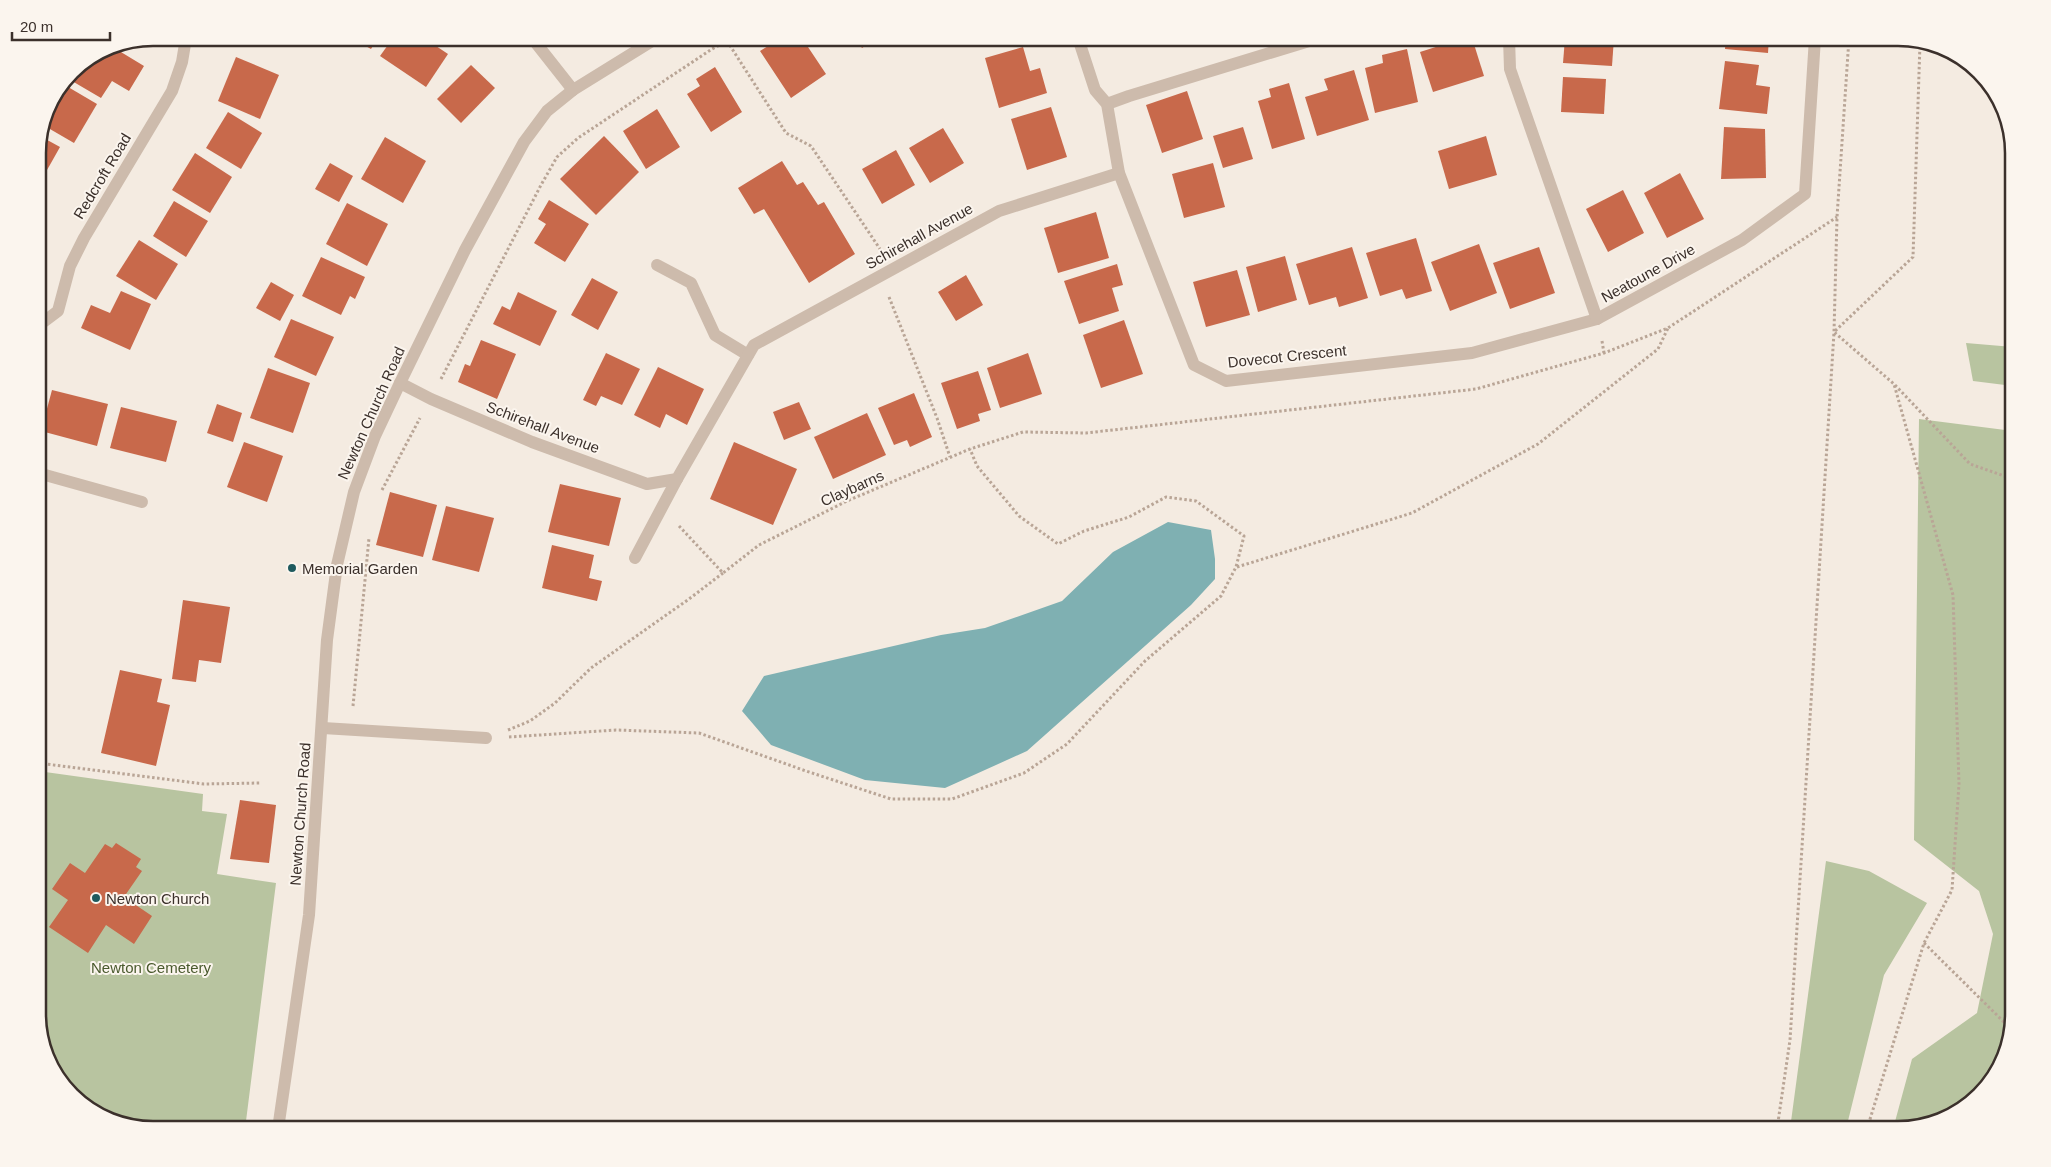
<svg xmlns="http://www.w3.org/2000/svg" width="2051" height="1167" font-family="Arial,sans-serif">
<rect width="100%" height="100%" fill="#f4ebe1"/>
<g fill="#b8c4a0">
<path d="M1966,343L2013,347V386L1973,381Z"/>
<path d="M1919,419L2013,431V1014L1998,1071L1956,1114L1893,1129L1912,1059L1977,1013L1993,934L1979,891L1914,840Z"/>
<path d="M38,771L203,794L202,811L227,814L217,874L276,883L245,1129H154L96,1114L53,1072L38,1021Z"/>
<path d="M1826,861L1869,871L1927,903L1884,975L1846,1129H1790Z"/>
</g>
<path fill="#7fb0b2" d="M1168,522L1211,530L1215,559V579L1191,605L1027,751L945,788L865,780L771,745L742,711L764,676L941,635L985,628L1062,601L1113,552Z"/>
<g fill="#c8694b">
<path d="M351,38H378L371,49Z"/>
<path d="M393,38H424L448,54L426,87L380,56Z"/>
<path d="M781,38L787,47L802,38L826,74L791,98L760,51Z"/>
<path d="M855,38H877L862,48Z"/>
<path d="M1112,38H1138L1115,45Z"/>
<path d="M1464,38H1472L1484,76L1433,92L1420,52Z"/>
<path d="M1565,38H1614L1612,66L1563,63Z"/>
<path d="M1726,38H1769L1768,53L1725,49Z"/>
<path d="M111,46L144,66L129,91L112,81L101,98L72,81L82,64Z"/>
<path d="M1023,47L1030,71L1040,68L1047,93L999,108L985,58Z"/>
<path d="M1407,49L1418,102L1375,113L1365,68L1383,63L1382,55Z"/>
<path d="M236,57L279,75L260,119L218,101Z"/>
<path d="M1725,61L1759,65L1756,85L1770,87L1767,114L1719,109Z"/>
<path d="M471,65L495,88L461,123L437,99Z"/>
<path d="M715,67L742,112L711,132L687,94L700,86L696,79Z"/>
<path d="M1354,70L1369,120L1317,136L1305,97L1328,90L1324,79Z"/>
<path d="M1563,77L1606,79L1604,114L1561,112Z"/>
<path d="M1289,83L1305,139L1272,149L1258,101L1271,97L1269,89Z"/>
<path d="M63,84L97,104L74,143L43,125L46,109Z"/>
<path d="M1187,91L1203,139L1162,153L1146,105Z"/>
<path d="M1051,107L1067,157L1027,170L1011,119Z"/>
<path d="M657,109L680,147L646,169L623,131Z"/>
<path d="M228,112L262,133L241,169L206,148Z"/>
<path d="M1243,127L1253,159L1223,168L1213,136Z"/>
<path d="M1724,127L1765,129L1766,178L1721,179Z"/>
<path d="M943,128L964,163L930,183L909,148Z"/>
<path d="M40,136L60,147L38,186V146Z"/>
<path d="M604,136L639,172L596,215L560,179Z"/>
<path d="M1486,136L1497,175L1449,189L1438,151Z"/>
<path d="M385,137L426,161L403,203L361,179Z"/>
<path d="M896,150L915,185L882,204L862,169Z"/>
<path d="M195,153L232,177L210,213L172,190Z"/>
<path d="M782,161L797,185L803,182L818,205L824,202L855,254L809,283L764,209L754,214L738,188Z"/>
<path d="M330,163L353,176L339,202L315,189Z"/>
<path d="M1213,163L1225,207L1184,218L1172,174Z"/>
<path d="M1680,173L1704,219L1667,238L1644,193Z"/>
<path d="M1623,190L1644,233L1608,252L1586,209Z"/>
<path d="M38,195L44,199L38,209Z"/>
<path d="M549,200L589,224L565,262L534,243L546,224L538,219Z"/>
<path d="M174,201L208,221L186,257L153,236Z"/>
<path d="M347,203L388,224L367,266L326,244Z"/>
<path d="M1096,212L1109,258L1058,273L1044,228Z"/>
<path d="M1416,238L1432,291L1406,299L1402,289L1380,296L1366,253Z"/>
<path d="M139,240L178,264L156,300L116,276Z"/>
<path d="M1479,244L1497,293L1450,311L1431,262Z"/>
<path d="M1352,247L1368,298L1339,307L1336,297L1309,305L1296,264Z"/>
<path d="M1539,247L1555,293L1510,309L1493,263Z"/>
<path d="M1285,256L1297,300L1258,312L1246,267Z"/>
<path d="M321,257L365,277L355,299L350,296L341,315L302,296Z"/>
<path d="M1117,264L1123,285L1112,288L1119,311L1079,324L1064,281Z"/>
<path d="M1237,270L1250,315L1206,327L1193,282Z"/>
<path d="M966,275L983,305L956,321L938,292Z"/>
<path d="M592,278L618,292L598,330L571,315Z"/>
<path d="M271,282L294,295L280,321L256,308Z"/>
<path d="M121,291L151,304L130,350L81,328L91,305L110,313Z"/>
<path d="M518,292L557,311L540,346L493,324L502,306L510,310Z"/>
<path d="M291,319L334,337L316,376L274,357Z"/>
<path d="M1124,320L1143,374L1101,388L1083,335Z"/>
<path d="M481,340L516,354L497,399L458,382L465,364L470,366Z"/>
<path d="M606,353L640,369L622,405L601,396L596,406L583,400Z"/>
<path d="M1028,353L1042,394L1000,408L987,368Z"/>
<path d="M658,367L704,389L687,425L666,414L660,428L634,415Z"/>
<path d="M268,368L310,383L293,433L250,418Z"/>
<path d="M978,371L991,410L978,414L980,421L957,429L941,383Z"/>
<path d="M52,390L108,404L97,446L41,431Z"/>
<path d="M914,393L932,437L910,447L907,440L894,445L878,408Z"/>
<path d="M799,402L811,429L784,440L773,412Z"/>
<path d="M217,404L242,413L233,442L207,433Z"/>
<path d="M121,407L177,421L166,462L110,448Z"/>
<path d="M867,413L886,455L833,479L814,437Z"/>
<path d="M244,442L283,456L267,502L227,487Z"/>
<path d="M734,442L797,469L773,525L710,499Z"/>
<path d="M560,484L621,498L609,546L548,532Z"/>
<path d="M390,492L437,505L423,557L376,545Z"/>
<path d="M446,506L494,518L479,572L432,560Z"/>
<path d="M552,545L594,555L589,578L602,581L597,601L542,588Z"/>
<path d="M183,600L230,607L221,663L199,660L196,682L172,679Z"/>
<path d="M120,670L162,679L157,702L170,705L156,766L101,753Z"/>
<path d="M240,800L276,805L269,863L230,859Z"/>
<path d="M116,843L141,859L136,867L142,871L124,897L152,916L134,944L106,925L88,953L49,927L68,900L52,889L70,863L85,873L105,844L112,848Z"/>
</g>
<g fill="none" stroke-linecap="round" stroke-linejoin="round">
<g stroke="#b9a596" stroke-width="3" stroke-dasharray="2.5 2.5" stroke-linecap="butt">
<path d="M727,41L786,133L811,146L880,249"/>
<path d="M889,297L937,418L950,457"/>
<path d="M1602,341L1604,353"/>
<path d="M441,379L541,185L557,157L578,138L712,49L733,38"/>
<path d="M1895,385L1970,464L2013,479"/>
<path d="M382,490L420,418"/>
<path d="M679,526L723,573L759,545L847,501L970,449L1023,432L1086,433L1476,389L1604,353L1668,328L1837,217"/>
<path d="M1237,567L1412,513L1538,444L1658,349L1668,328"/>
<path d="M353,706L369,538"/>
<path d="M508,730L530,721L555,703L591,668L689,599L723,573"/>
<path d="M509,737L616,730L699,733L806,771L891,799H952L1024,773L1067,744L1145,661L1221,596L1236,567L1244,536L1196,501L1166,497L1129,517L1084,531L1058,544L1019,516L977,466L970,449"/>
<path d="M38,763L204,784L261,783"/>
<path d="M1924,943L2010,1028"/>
<path d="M1777,1129L1790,1040L1834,332L1837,217L1849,38"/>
<path d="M1867,1129L1924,943L1952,890L1959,784L1953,595L1894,384L1834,332L1913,257L1920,43"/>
</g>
<g stroke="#cdbbac" stroke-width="12">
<path d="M532,38L573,90"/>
<path d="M1078,38L1095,90L1107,104L1119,173L1194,365L1226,381L1472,353L1597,319L1742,240L1805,194L1815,38"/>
<path d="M1509,38L1510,69L1597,319"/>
<path d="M1107,104L1129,96L1319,38"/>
<path d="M657,265L691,283L715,335L748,355"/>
<path d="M38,326L58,311L70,266L84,238L172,91L182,62L186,38"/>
<path d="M400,383L431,399L532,442L647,484L677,479L754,345L999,211L1119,173"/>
<path d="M38,473L142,502"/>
<path d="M635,558L677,479"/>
<path d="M323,728L486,738"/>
<path d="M278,1129L309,915L327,640L337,565L354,492L375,436L400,383L465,250L524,142L547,111L573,90L657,38"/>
</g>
</g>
<g fill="#1f5a5e" stroke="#fbf5ee" stroke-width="2">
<circle cx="292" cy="568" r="5"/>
<circle cx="96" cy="898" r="5"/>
</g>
<g text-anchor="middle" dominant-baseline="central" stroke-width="4" stroke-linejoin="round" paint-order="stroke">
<g font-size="15" fill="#3b302b" stroke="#fbf5ee">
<text transform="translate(102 176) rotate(-59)">Redcroft Road</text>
<text transform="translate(919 236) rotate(-29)">Schirehall Avenue</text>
<text transform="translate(1648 273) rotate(-29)">Neatoune Drive</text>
<text transform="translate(1287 356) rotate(-6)">Dovecot Crescent</text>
<text transform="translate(371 413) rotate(-66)">Newton Church Road</text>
<text transform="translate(543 427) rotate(21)">Schirehall Avenue</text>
<text transform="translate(852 488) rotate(-24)">Claybarns</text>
<text transform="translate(300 814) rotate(-86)">Newton Church Road</text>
</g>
<g font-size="15" fill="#3b302b" stroke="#fbf5ee" text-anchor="start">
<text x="302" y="568">Memorial Garden</text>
<text x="106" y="898">Newton Church</text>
</g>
<g font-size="15" fill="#4a5a2e" stroke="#fbf5ee">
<text x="151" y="967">Newton Cemetery</text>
</g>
</g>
<path d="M0 0H2051V1167H0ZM153 46H1898A107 107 0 0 1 2005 153V1014A107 107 0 0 1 1898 1121H153A107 107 0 0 1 46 1014V153A107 107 0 0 1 153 46Z" fill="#fbf5ee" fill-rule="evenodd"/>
<path fill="none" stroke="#3b302b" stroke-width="2.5" d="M153 46H1898A107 107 0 0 1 2005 153V1014A107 107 0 0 1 1898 1121H153A107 107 0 0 1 46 1014V153A107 107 0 0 1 153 46Z"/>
<path d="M12 32v8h98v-8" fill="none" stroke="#3b302b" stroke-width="2.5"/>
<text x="20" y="32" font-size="15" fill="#3b302b" stroke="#fbf5ee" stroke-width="4" paint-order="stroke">20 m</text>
</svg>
